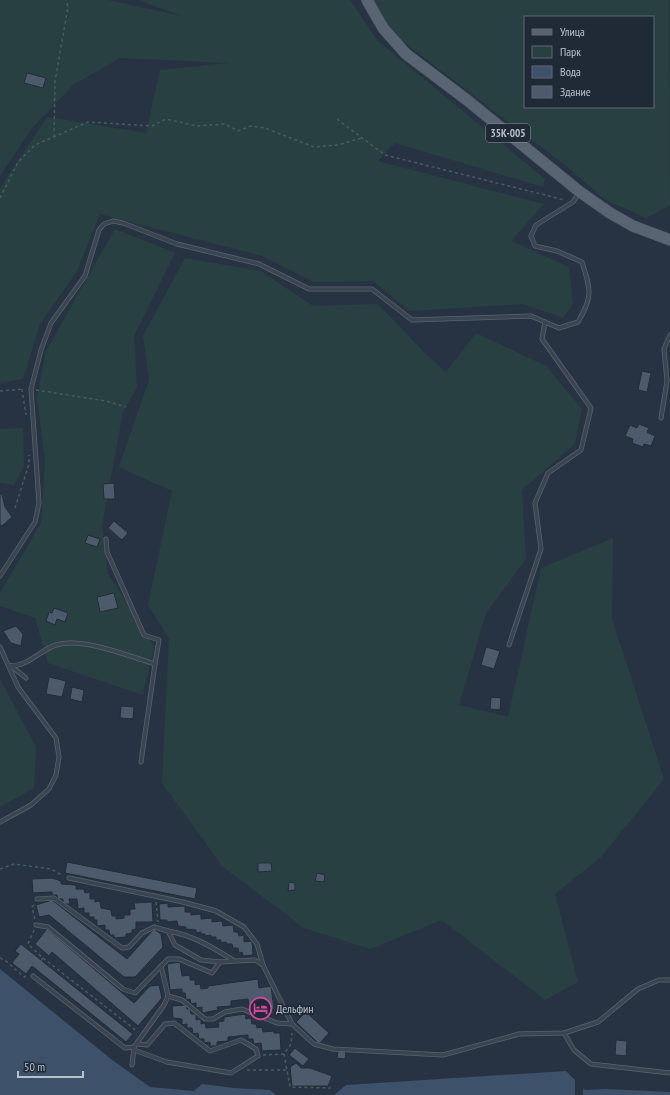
<svg xmlns="http://www.w3.org/2000/svg" width="670" height="1095" font-family="'PT Sans Narrow',sans-serif">
<rect width="100%" height="100%" fill="#273342"/>
<g fill="#294043" fill-rule="evenodd">
<path d="M0,0H108L182,16L138,0H350L377,40L545,179L543,187L395,143L377,161L544,204L511,241L569,267L573,304L563,318L523,304L410,311L373,281L314,282L262,256L100,214L77,271L40,324L23,379L0,383V188L47,117L146,133L160,70L229,63L120,58L73,85L32,128L0,176Z"/>
<path d="M372,0H669L670,205L646,218L604,199L566,166L392,33ZM525,17H653V107H525Z"/>
<path d="M115,229L175,253L134,336L137,387L123,412L102,526L108,574L154,646L143,695L48,663L35,618L0,606V593L41,523L45,461L37,398L46,351Z"/>
<path d="M185,258L261,271L313,306L378,304L424,352L446,372L476,333L546,366L582,409L575,444L522,490L526,559L486,613L459,705L508,717L541,568L613,538L612,619L664,779L601,857L555,894L578,982L545,1000L442,920L370,949L304,928L223,867L162,783L169,639L148,605L172,491L119,467L149,380L143,336Z"/>
<path d="M23,428L24,466L14,485L0,483V429Z"/>
<path d="M0,679L36,747L34,788L0,807Z"/>
</g>
<g fill="#3d516b">
<path d="M0,969L111,1059L150,1087L194,1091L202,1084L234,1088L270,1090L276,1095H0Z"/>
<path d="M566,1071L585,1090L606,1089L670,1092V1095H334L346,1085Z"/>
</g>
<path fill="#273342" d="M575,1077L583,1084V1095H575Z"/>
<g fill="#4d5a6b" stroke="#222c39">
<path d="M27,73L46,78L43,88L24,83Z"/>
<path d="M642,371L651,373L647,392L638,390Z"/>
<path d="M639,424L649,428L647,432L655,436L651,446L644,444L643,447L632,443L633,439L625,436L630,425L637,428Z"/>
<path d="M114,483L115,499H104L103,484Z"/>
<path d="M0,494H2L5,507L12,517L2,526L0,524Z"/>
<path d="M114,521L128,533L122,540L108,528Z"/>
<path d="M88,535L100,539L97,547L85,543Z"/>
<path d="M114,593L118,608L100,612L97,597Z"/>
<path d="M54,608L68,613L65,622L57,619L55,625L46,621L49,612L52,613Z"/>
<path d="M16,626L23,634L21,646L11,643L3,631Z"/>
<path d="M486,647L500,651L494,669L481,665Z"/>
<path d="M49,677L66,681L62,697L46,694Z"/>
<path d="M72,687L84,690L82,702L70,699Z"/>
<path d="M491,697L501,698L500,710L490,709Z"/>
<path d="M121,706L134,707L133,719L120,718Z"/>
<path d="M67,862L197,888L195,899L65,873Z"/>
<path d="M258,863H271L272,871L258,872Z"/>
<path d="M317,873L325,875L324,882L315,881Z"/>
<path d="M52,878L61,881V884L76,885V889H84L85,893L90,892V899H95V902L100,901L101,908L111,910L112,916H116V919L124,918V915H130V909H135L134,903L152,902L153,922H136V929L132,930V933L126,934V937L114,938V935H110L109,930H105V925L97,926V920H94V917H89V913H84V908L78,909L77,899H69L70,904H63V899H58L57,895H52V892L33,893L32,879Z"/>
<path d="M289,882L295,883V890L288,891Z"/>
<path d="M52,900L127,959L154,929L161,934L163,947L135,977H124L49,915L39,917L36,905Z"/>
<path d="M168,903V907L185,906V912H191V915L201,914V919L212,918V922L222,921L223,926L233,925L234,932H238L239,936L244,935V942L252,941L253,955L243,956L242,952L239,953L238,948H233L232,944H227L226,942L221,943V940H216V937H211V935L205,936V934H201V932L196,933V930L186,929V927L178,926L177,921L167,922V920H160L159,904Z"/>
<path d="M47,929L134,1003L150,986L159,985L162,998L138,1026L52,952L49,956L35,944Z"/>
<path d="M21,944L133,1034L126,1042L32,966L26,974L12,963L19,954L15,951Z"/>
<path d="M180,962L182,976L190,975V980H195V985L200,984L201,989L208,988V986L258,979L259,988L271,986L274,1009L260,1011L259,1008L254,1009V1005L249,1006L248,999L231,1001V1006L217,1007L218,1010L202,1013V1007L196,1008V1003L191,1004L190,999L186,1000L185,993H182V989L170,990L167,964Z"/>
<path d="M186,1005L187,1009H190L191,1014H196V1020L201,1019V1024L205,1023L206,1028L219,1027L218,1022L224,1021V1017L245,1014L246,1019L251,1018L252,1024H256L257,1028L262,1027L263,1032L274,1031V1033H280L281,1050L262,1051L261,1043L254,1044L253,1039H248V1035L228,1037V1041L217,1042V1046H210V1042L204,1043V1039H199L198,1033L193,1034L192,1028H187V1024L182,1025V1019L173,1018L172,1006Z"/>
<path d="M306,1012L329,1033L319,1044L296,1022Z"/>
<path d="M616,1040L627,1041L626,1056L615,1055Z"/>
<path d="M295,1048L309,1059L303,1066L289,1055Z"/>
<path d="M338,1051L346,1052L345,1059L337,1058Z"/>
<path d="M296,1063L301,1068H310L332,1076L328,1086H292L290,1067Z"/>
</g>
<g fill="none" stroke-linecap="round" stroke-linejoin="round">
<defs>
<g id="lane">
<path d="M661,418L667,381L664,349L670,335"/>
<path d="M0,576L35,522L39,503L31,389L41,350L51,323L85,276L99,230L104,224L113,221L123,223L177,244L259,264L309,289H372L412,320L531,316L559,328L578,322C593,297 591,290 582,262L557,251L535,246L531,236L536,225L573,202L579,193"/>
<path d="M509,645L541,549L535,503L548,473L581,450L591,408L542,339L545,322"/>
<path d="M0,647L18,687L56,738L59,757L56,775L49,789L31,805L0,822"/>
<path d="M10,666C29,666 40,650 56,645C83,637 128,656 155,664L159,640L144,635L107,552L106,539"/>
<path d="M11,666L26,678"/>
<path d="M141,762L155,664"/>
<path d="M69,878L183,902L216,911L244,927L257,944L263,965L292,1024L314,1044L333,1049L443,1055L519,1034L564,1033L598,1022L638,989L659,980H670"/>
<path d="M37,899L54,898L122,948L129,947L142,933L154,927L168,931L175,945L201,960L220,962L255,960L263,965"/>
<path d="M36,925L48,927L123,989L135,993L168,959H179L212,973L220,962"/>
<path d="M168,931C192,935 212,947 233,960"/>
<path d="M33,976L125,1048L134,1047L164,1005L168,996L161,966"/>
<path d="M168,996L182,1000L205,1019H213L225,1012L242,1009L277,1023L292,1024"/>
<path d="M564,1033L574,1050L591,1064L670,1073"/>
<path d="M134,1050L167,1062L231,1073L258,1056L256,1049L241,1040L210,1051L174,1023L165,1024L147,1045L137,1044"/>
<path d="M132,1065L134,1048"/>
</g>
<path id="primary" d="M367,0L383,28L406,54L467,100L580,192L610,213L633,226L670,240"/>
</defs>
<use href="#lane" stroke="#59636f" stroke-width="5"/>
<use href="#primary" stroke="#454e5b" stroke-width="12"/>
<g stroke="#475d60" stroke-width="1.5" stroke-dasharray="3 3" stroke-linecap="butt">
<path d="M337,119L385,155L565,200"/>
<path d="M54,137L55,81L68,7L66,0"/>
<path d="M0,198L18,162L35,145L88,122L152,126L166,119L197,126L225,124L238,131L251,126L265,128L314,147L338,145L362,138"/>
<path d="M22,389L26,415"/>
<path d="M36,390L106,401L126,407"/>
<path d="M0,391L24,389"/>
<path d="M15,508L29,464V455"/>
<path d="M0,869L14,864L51,869L63,876"/>
<path d="M156,902L158,922"/>
<path d="M34,905L32,907L35,920"/>
<path d="M34,930L28,944L43,958L41,961"/>
<path d="M0,958L6,961L24,977L26,976"/>
<path d="M43,958L138,1032"/>
<path d="M284,1054L290,1087L331,1088"/>
<path d="M263,1055L284,1054L291,1044L292,1033"/>
<path d="M247,1070H287"/>
</g>
<use href="#lane" stroke="#3b4552" stroke-width="3.5"/>
<use href="#primary" stroke="#596472" stroke-width="11"/>
</g>
<defs>
<symbol id="hotel-ring" viewBox="-11 -11 22 22"><circle r="9.5" fill="#202a37" stroke="#d1479c" stroke-width="1.5"/><path d="M-6-4.5h1.5V1H6V5H4.5V3h-9V5H-6ZM-4 0a1.8 1.8 0 1 1 3.6 0ZM.5 0V-2.5h3Q6-2.5 6 0Z" fill="#d1479c"/></symbol>
</defs>
<g fill-rule="evenodd">
<use href="#hotel-ring" x="248" y="996" width="25" height="25"/>
</g>
<g text-anchor="middle" dominant-baseline="central" stroke-width="3.5" stroke-linejoin="round" paint-order="stroke">
<rect fill="#202a37" stroke="#8a939f" stroke-width="1" x="486" y="124" width="44" height="18" rx="3"/>
<g font-size="11" font-weight="bold" fill="#b8c0cc">
<text x="508" y="133">35К-005</text>
</g>
<g font-size="12" fill="#b8c0cc" stroke="#202a37" text-anchor="start">
<text x="276" y="1008">Дельфин</text>
</g>
</g>
<rect x="524" y="16" width="130" height="92" fill="#202a37" stroke="#5d6673"/>
<rect x="532" y="29" width="20" height="6" fill="#596472" stroke="#5d6673"/>
<text x="560" y="36" font-size="12" fill="#b8c0cc">Улица</text>
<rect x="532" y="46" width="20" height="12" fill="#294043" stroke="#5d6673"/>
<text x="560" y="56" font-size="12" fill="#b8c0cc">Парк</text>
<rect x="532" y="66" width="20" height="12" fill="#3d516b" stroke="#5d6673"/>
<text x="560" y="76" font-size="12" fill="#b8c0cc">Вода</text>
<rect x="532" y="86" width="20" height="12" fill="#4d5a6b" stroke="#5d6673"/>
<text x="560" y="96" font-size="12" fill="#b8c0cc">Здание</text>
<path d="M18 1071v6h65v-6" fill="none" stroke="#b8c0cc" stroke-width="2"/>
<text x="24" y="1071" font-size="12" fill="#b8c0cc" stroke="#202a37" stroke-width="3" paint-order="stroke">50 m</text>
</svg>
